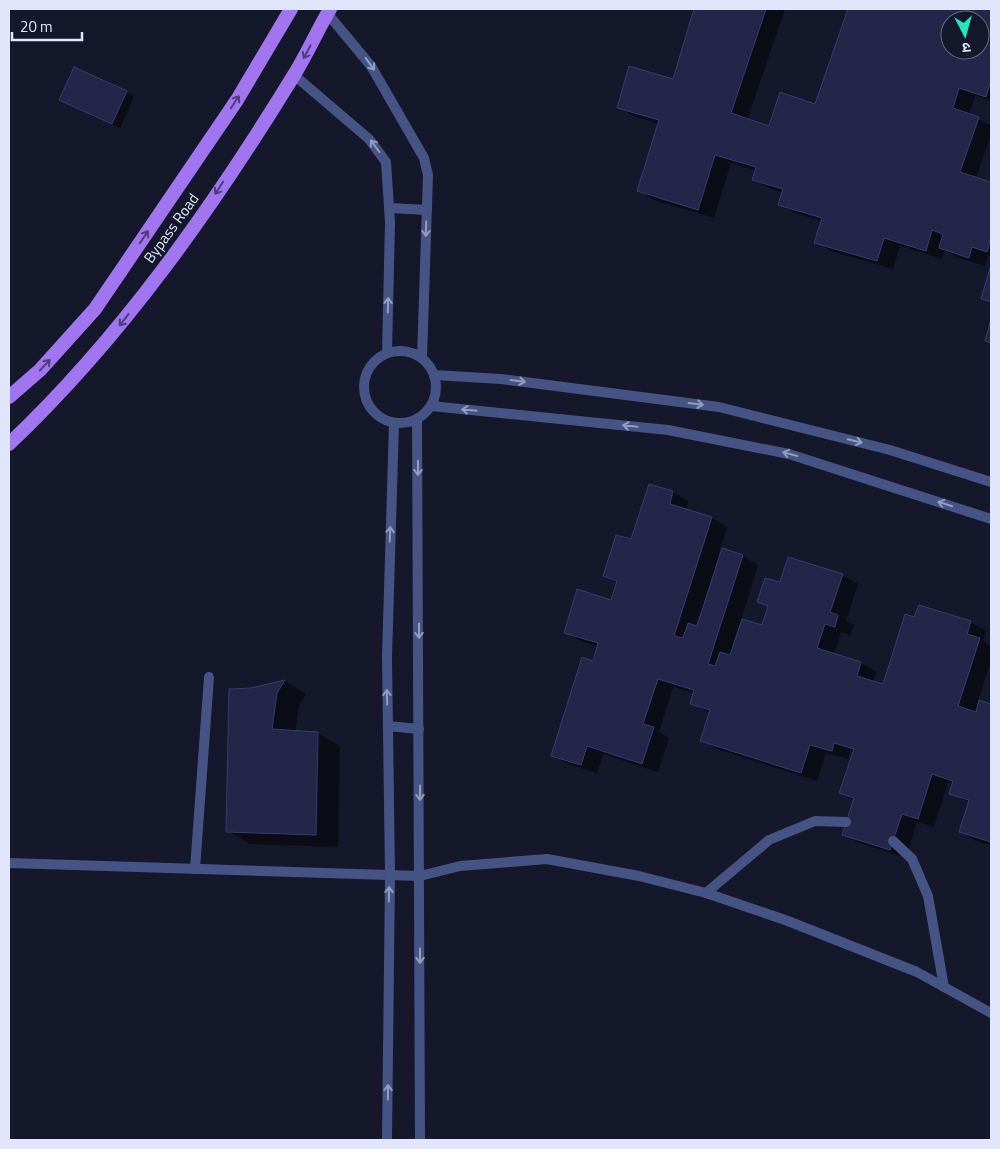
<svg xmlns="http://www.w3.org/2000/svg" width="1000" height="1149" font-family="'Titillium Web','Noto Sans Devanagari',sans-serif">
<rect width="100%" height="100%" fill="#15172a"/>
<g fill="#0007" fill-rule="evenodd">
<path d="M695,9H785L747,120L770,128L816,106L849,9H991V101L975,96L969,115L991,125V134L976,178L991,183V256L988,255L985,266L956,257L945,250L942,259L900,246L893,269L831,251L816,242L822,221L795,213L780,204L783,193L769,188L754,179L756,171L731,163L714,218L654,200L639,191L659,124L634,116L618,107L673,81ZM950,20H980V50H950Z"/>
<path d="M75,69L134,96L120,128L60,100Z"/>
<path d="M650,485L673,492L688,501L686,510L712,518L727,527L720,549L743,556L758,565L741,620L763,627L769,607L759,602L780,584L842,575L858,584L846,621L854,625L850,635L841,632L834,654L861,663L877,672L873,682L884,686L915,619L970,622L986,631L983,641L991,646V660L978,701L991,705V845L976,841L961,832L970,803L950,793L953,784L948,782L934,827L917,822L906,858L859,843L844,834L855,801L841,793L854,752L850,751L848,759L826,753L817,781L717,749L701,740L710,713L692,703L695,693L673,687L659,732L669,738L658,772L603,754L597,773L568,764L552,755L598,647L581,641L565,632L612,602L618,583L604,576L632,541ZM700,612H702L698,628H695Z"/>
<path d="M285,681L306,694L299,706L295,732L318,733L340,746L338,847L250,844L228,831L252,689Z"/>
</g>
<g fill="#232549" stroke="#383c72" fill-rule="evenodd">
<path d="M694,9H766L731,113L769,126L780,92L815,104L848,9H991V80L986,97L959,88L953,108L979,117L960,172L991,182V238L987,252L972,247L969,258L939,248L943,234L932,230L926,251L884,238L877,261L814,243L822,218L778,205L783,189L752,180L756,167L715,155L698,210L637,191L659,120L617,108L629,66L673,79ZM950,20H980V50H950Z"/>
<path d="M74,67L127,91L112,124L59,100Z"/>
<path d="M991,265V302L981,299Z"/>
<path d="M991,319V343L985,341Z"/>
<path d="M649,484L673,491L670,504L712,517L674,636L683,638L688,623L697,626L722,548L743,555L708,664L715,666L720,652L730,655L742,619L762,625L768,606L757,602L765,578L780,582L788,557L843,574L830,612L838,615L835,627L825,624L817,648L861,662L857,676L883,684L905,614L914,617L919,605L971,621L967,634L980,638L958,706L976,712L979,700L991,704V842L959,832L969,800L949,794L953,781L932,774L918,819L902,814L890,850L842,835L854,798L839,793L854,749L834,743L832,751L810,745L801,773L700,741L710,710L690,704L694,690L658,679L643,724L654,727L642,764L587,746L581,765L551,756L582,657L593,661L598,643L564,633L577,589L611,600L617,581L603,576L616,535L631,539Z"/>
<path d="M285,680L277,693L272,729L318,732L316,835L226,832L229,689L251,688Z"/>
</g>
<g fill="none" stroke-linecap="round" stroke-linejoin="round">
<g stroke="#455484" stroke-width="10">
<path d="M327,13L371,66L424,158L428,175L422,358"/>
<path d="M294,75L369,139L386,162L390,222L387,353"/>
<path d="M390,208L427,210"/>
<circle cx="400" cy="387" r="36"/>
<path d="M434,375L501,379L719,407L890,450L991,482"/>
<path d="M431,406L668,430L789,454L991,519"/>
<path d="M417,419L420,1140"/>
<path d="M388,726L419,729"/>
<path d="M893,841L912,859L928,896L944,987"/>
<path d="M9,863L420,876L460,866L547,859L639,876L706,893L788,921L917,972L991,1013"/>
<path d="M195,869L209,677"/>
<path d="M706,893L769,840L815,821L846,822"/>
<path d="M387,1140L390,875L387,657L394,423"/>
</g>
<g stroke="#a075ef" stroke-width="14">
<path d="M9,397L40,370L95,309L237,100L291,9"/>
<path d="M9,444C122,337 213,207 294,75C307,54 317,31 330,9"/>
</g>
</g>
<defs><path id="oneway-shaft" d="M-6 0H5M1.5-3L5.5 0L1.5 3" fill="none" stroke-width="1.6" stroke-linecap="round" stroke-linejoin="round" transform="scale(1.25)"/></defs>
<g stroke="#4d3d79">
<use href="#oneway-shaft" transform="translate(307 52) rotate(118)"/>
<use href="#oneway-shaft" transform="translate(235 102) rotate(-57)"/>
<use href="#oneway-shaft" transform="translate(219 188) rotate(123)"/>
<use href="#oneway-shaft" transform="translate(144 237) rotate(-56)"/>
<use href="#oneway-shaft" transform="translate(124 320) rotate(128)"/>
<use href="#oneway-shaft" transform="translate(45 365) rotate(-47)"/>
</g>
<g stroke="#939dc0">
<use href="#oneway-shaft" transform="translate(370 64) rotate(54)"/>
<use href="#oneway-shaft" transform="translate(375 146) rotate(-126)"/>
<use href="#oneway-shaft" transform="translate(426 229) rotate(92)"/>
<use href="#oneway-shaft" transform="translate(388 305) rotate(-89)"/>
<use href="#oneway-shaft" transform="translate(518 381) rotate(7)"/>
<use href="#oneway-shaft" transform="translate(696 404) rotate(7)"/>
<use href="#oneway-shaft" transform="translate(469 410) rotate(-174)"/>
<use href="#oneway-shaft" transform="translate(630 426) rotate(-174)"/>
<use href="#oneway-shaft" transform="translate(855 441) rotate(14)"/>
<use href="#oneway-shaft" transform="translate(790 454) rotate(-165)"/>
<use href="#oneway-shaft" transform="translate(418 468) rotate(90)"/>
<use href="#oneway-shaft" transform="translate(945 504) rotate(-162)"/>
<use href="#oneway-shaft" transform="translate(390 534) rotate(-88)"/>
<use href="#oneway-shaft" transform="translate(419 631) rotate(90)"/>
<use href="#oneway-shaft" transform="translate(387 697) rotate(-91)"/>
<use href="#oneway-shaft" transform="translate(420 793) rotate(90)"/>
<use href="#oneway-shaft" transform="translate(389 894) rotate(-89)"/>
<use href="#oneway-shaft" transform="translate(420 956) rotate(90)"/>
<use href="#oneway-shaft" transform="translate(388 1092) rotate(-89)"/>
</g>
<g text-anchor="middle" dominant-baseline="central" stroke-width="4.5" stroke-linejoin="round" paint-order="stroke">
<g font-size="15" fill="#e1e6fc" stroke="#15172a">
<text transform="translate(171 228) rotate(-54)">Bypass Road</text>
</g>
</g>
<rect width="1000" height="1149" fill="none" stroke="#e1e6fc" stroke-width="20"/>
<g transform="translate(965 35) rotate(174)"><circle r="24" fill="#15172a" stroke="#676a7e"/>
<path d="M0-4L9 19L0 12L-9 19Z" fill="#24e5c4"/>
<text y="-8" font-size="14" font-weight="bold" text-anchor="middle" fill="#e1e6fc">उ</text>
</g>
<path d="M12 32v8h70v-8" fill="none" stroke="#e1e6fc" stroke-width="2.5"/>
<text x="20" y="32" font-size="15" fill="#e1e6fc" stroke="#15172a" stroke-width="4" paint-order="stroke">20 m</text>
</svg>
